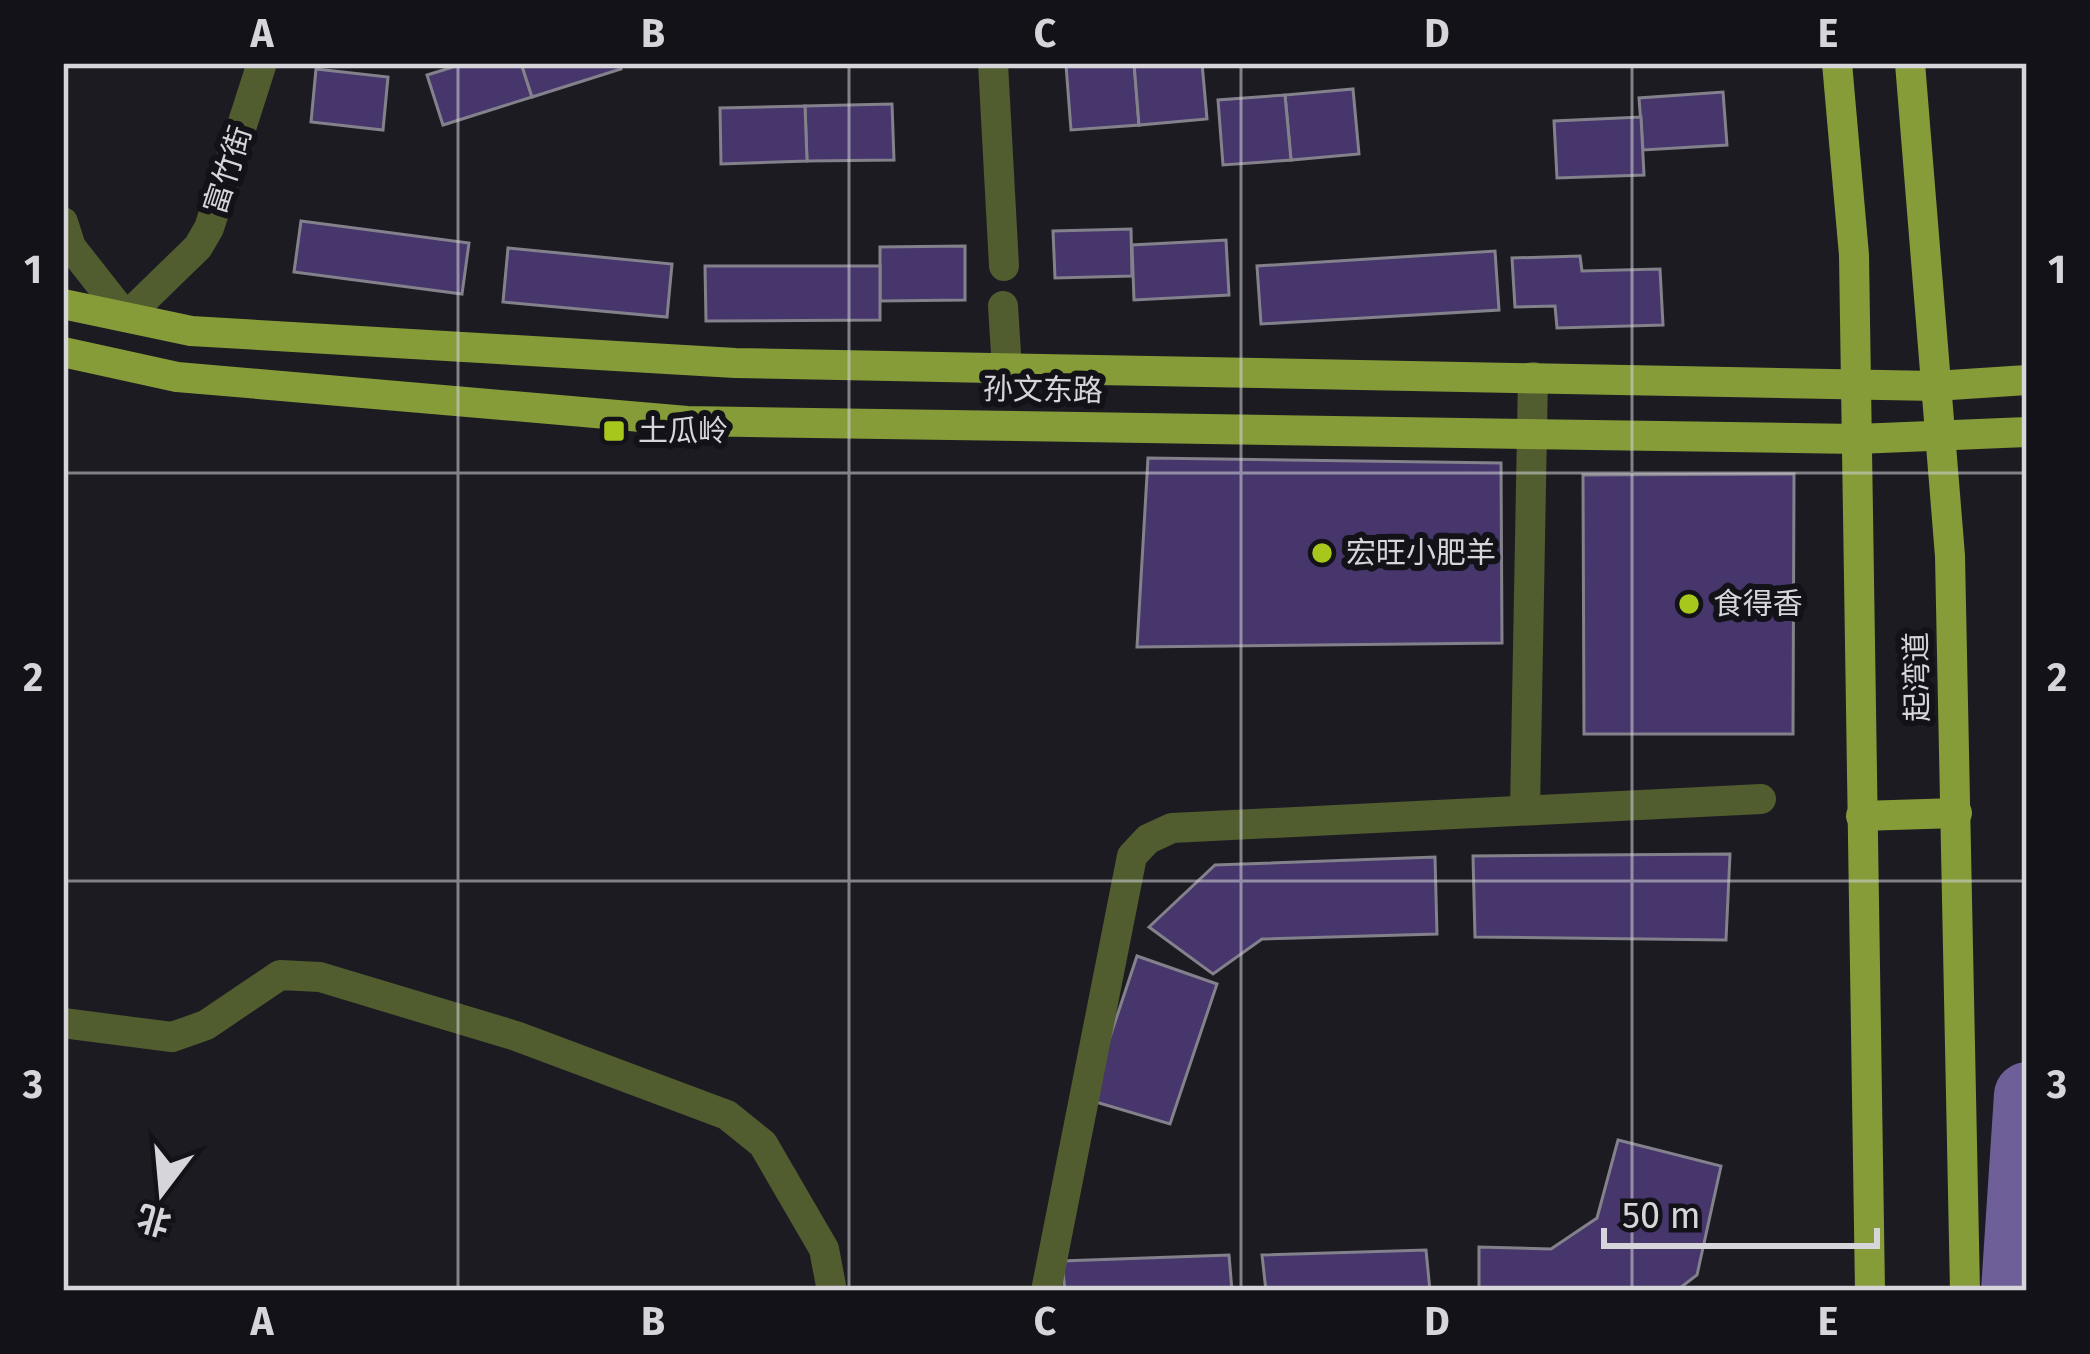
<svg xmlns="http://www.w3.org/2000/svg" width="2090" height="1354" font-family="'Fira Sans','Noto Sans SC',sans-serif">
<rect width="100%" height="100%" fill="#1c1b22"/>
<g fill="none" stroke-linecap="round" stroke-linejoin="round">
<path stroke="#6e5f98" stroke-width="66" d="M2014,1291L2027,1095"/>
</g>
<g fill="#46366b" stroke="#83818b" stroke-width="3">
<path d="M466,63H521L532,97L443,125L427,75Z"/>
<path d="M521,63H620L621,69L532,97Z"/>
<path d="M1134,63L1139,125L1071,130L1066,65Z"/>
<path d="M1134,63H1202L1207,119L1139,125Z"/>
<path d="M316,69L388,77L383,130L311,122Z"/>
<path d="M1353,89L1359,154L1291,160L1285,95Z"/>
<path d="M1723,92L1727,145L1643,150L1639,98Z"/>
<path d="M1285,95L1291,160L1223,165L1218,100Z"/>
<path d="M892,104L894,160L807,161L805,106Z"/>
<path d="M805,106L807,161L721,164L720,108Z"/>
<path d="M1641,117L1644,175L1557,178L1554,121Z"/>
<path d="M301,221L469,243L462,294L294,272Z"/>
<path d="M1131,229L1132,276L1055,278L1053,231Z"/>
<path d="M1226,240L1229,295L1134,300L1132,245Z"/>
<path d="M965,246V300L880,301V247Z"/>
<path d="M508,248L672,264L667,317L503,302Z"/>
<path d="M1495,251L1499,310L1261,324L1257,266Z"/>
<path d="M1580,256L1582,271L1660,269L1663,325L1557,328L1555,306L1515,307L1512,258Z"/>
<path d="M705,266H880V320L706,321Z"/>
<path d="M1148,458L1501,463L1502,643L1137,647Z"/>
<path d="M1794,474L1793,734H1584L1583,475Z"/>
<path d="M1730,854L1726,940L1475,937L1473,856Z"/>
<path d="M1435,857L1437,934L1262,939L1213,974L1149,927L1215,865Z"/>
<path d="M1137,956L1217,984L1170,1124L1089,1100Z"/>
<path d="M1618,1140L1721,1166L1697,1275L1676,1291H1479V1247L1551,1249L1597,1218Z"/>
<path d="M1426,1250L1430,1291H1266L1262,1255Z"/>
<path d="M1229,1255L1232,1291H1065L1062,1261Z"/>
</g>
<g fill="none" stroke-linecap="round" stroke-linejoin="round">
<g stroke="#515c2f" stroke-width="30">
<path d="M993,63L1004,266"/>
<path d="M63,222L71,247L126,317L198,247L209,228L262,63"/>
<path d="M1003,306L1007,369"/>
<path d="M1525,810L1533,377"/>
<path d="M63,1023L172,1037L206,1025L280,975L320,977L516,1036L727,1115L763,1144L824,1249L832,1291"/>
<path d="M1046,1291L1132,856L1148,839L1172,828L1761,799"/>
</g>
<g stroke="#869c39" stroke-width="30">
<path d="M1837,63L1854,255L1870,1291"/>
<path d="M1910,63L1950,556L1965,1291"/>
<path d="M63,304L191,331L735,363L1935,386L2027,380"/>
<path d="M63,352L177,377L687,421L1857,439L2027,432"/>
<path d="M1861,816L1957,813"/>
</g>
</g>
<path fill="none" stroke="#d6d5da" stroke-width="3" stroke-opacity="0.55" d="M458,63V1291M849,63V1291M1241,63V1291M1632,63V1291M63,473H2027M63,881H2027"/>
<g fill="#a8c71d" stroke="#131219" stroke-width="4.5">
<rect x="602" y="419" width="24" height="24" rx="6"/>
<circle cx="1322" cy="553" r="12"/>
<circle cx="1689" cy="604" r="12"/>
</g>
<g text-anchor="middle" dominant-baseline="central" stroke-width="12" stroke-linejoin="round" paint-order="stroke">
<g font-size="30" fill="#d6d5da" stroke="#131219">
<text transform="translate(228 170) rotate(-72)">富竹街</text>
<text transform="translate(1043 390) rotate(1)">孙文东路</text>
<text transform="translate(1917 677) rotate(-91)">起湾道</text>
</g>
<g font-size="30" fill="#d6d5da" stroke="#131219" text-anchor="start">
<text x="638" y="431">土瓜岭</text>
<text x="1346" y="553">宏旺小肥羊</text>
<text x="1713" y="604">食得香</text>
</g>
</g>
<rect width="2090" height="1354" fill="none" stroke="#131219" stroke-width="132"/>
<g transform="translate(162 1192) rotate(196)" stroke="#131219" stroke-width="9" paint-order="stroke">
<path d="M0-9L21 45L0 30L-21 45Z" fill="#d6d5da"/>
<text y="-18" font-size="33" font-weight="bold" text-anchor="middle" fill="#d6d5da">北</text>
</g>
<path d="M1604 1228v18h273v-18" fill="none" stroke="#d6d5da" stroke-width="6"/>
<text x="1622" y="1228" font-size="36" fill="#d6d5da" stroke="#131219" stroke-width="9" paint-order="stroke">50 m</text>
<rect x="66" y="66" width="1958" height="1222" fill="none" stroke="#d6d5da" stroke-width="4.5"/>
<g font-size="39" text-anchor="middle" font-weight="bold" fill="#d6d5da">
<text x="262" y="47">A</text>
<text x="653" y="47">B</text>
<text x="1045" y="47">C</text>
<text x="1437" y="47">D</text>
<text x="1828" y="47">E</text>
<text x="33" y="283">1</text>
<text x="2057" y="283">1</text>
<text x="33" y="691">2</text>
<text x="2057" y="691">2</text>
<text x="33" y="1098">3</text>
<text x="2057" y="1098">3</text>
<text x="262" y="1335">A</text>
<text x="653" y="1335">B</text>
<text x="1045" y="1335">C</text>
<text x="1437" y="1335">D</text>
<text x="1828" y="1335">E</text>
</g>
</svg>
